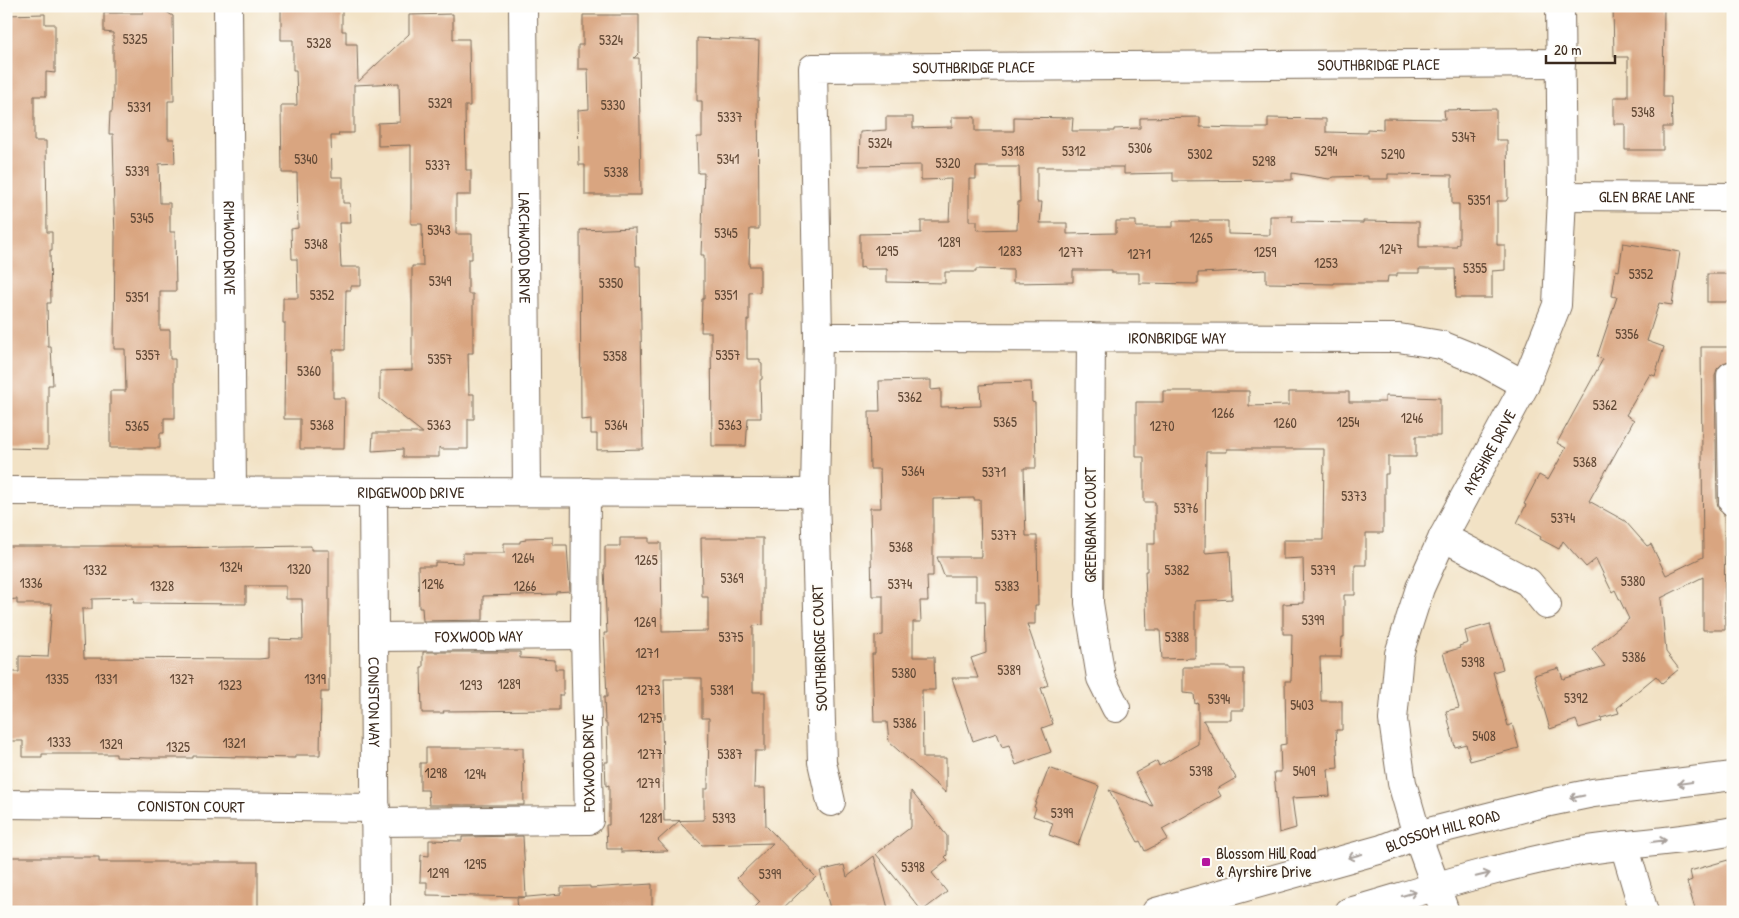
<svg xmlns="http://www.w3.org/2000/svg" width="1739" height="918" font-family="'Patrick Hand',sans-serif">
<rect width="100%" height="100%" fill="#fdfcf7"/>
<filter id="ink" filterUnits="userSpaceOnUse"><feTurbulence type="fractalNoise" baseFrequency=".02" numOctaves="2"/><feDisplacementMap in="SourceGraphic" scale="10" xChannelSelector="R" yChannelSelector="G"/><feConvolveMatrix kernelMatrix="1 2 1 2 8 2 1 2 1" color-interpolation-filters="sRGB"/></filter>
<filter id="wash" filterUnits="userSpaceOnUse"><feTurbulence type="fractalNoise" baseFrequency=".0096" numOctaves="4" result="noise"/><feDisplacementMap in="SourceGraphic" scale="20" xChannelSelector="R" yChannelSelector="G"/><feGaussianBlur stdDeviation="1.12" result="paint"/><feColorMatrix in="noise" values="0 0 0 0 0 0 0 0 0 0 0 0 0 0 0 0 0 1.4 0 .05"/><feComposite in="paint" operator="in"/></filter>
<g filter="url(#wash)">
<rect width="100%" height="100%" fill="#f2e2c5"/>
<g id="blocks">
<g fill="#d9a580" fill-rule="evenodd">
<path d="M281,6H342V31H346V44H357L358,82L409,34V15L453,14V39H469L470,106H465L466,170H471V195H456V234H472V259H468V294H473V353H468L469,394H474V419H468V449H441L439,447V457H403V449L372,451L373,433H423L380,399V371L412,370V266H423L422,224H411V145L378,146V123L400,122L399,83L354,85V133H338L339,136H331L332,177H343V203H350L351,223H339L341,267H361V286H351V290H346L345,350H333V398H345L344,449H300V419H284L285,323H283V298H298L297,259H292L291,229L298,228L297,173H282L281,109V105H297L296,70H293V40H281Z"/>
<path d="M1613,6H1664L1663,97H1671L1672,127H1663V150H1625V124H1614V97H1628V57H1614Z"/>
<path d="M143,8H160L173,16L174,101H168V139H174L175,163L159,164L160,203H170V232H175L176,291H160V330H170V359H175V418H164V433H160V448H110V391H126L125,349H114L115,237L113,175H114L113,134H109L110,112H112L113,96V33L104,32V13H143Z"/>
<path d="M45,14V24H55V73L46,72V96H34V141H46L47,232H52V250H50L51,303H47L48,347H51L53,385H48V449L6,448V15Z"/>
<path d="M583,15H639V53L634,58H639L641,195H585V165H579L578,110L589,109L588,69H578V45H583Z"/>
<path d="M697,38L759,41L758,78L759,229H750L749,266H760V292L749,293V320H747V359H760V363L762,364V379L760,380L761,418H748L746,446H712L711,332H701L702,299H704V255H701L704,173H698L697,137H702V101H697Z"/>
<path d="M1496,109V140H1507L1508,198L1506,201H1497V245H1505V270L1492,271V298H1456L1455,269H1419V273H1397V276H1388L1387,283H1334V284L1266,283V270L1198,273V284L1139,283V273H1112V270H1073V282L1013,283V270L976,269V272H945V283L887,282V269H864V267L860,268V234L921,233V221H949L951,179L921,180V165L859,166L860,132L886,130V117H913V128L952,127V117H975V131H1014V117L1073,118L1072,131H1114V129L1140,128V118L1200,117V127L1242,128H1268V118L1326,119V132L1367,133V129L1383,130V118L1445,119L1444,110ZM976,167H1019L1020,202H1018L1017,229L977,230V221H969V179H976ZM1037,167H1124V174L1173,173V181L1292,180V173L1329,179L1334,177L1368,176V179H1388V174L1452,175V204H1459V244L1456,245V247H1419V222L1363,221V223L1292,222L1293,216H1270V235L1228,234V221H1173V227H1136V221H1116V233L1067,234V223H1040L1042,202H1037Z"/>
<path d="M635,228L636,266H640L643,449L597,450V434H591V419L581,420L580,230Z"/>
<path d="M1623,243L1680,252L1672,305L1659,303L1647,341L1664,347L1655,376L1650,374L1626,415L1634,420L1589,501L1625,521L1647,546L1651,544L1666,575L1703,557L1701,347H1733V360L1723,363L1717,369L1715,376L1717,502L1719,510L1724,514L1725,630H1703V577L1661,598L1666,652L1679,669L1662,683L1656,676L1617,708L1619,713L1601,718L1602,721L1579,728L1576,720L1550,729L1534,675L1559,668L1563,679L1605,666L1592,649L1629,619L1615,590L1612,592L1596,559L1586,567L1563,541L1559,549L1540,539L1541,537L1517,523L1526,505L1524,504L1539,475L1548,480L1566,448L1557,443L1603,359L1597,357L1617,297L1612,296L1616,270L1619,271Z"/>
<rect x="1707" y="274" width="26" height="28"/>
<path d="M931,380V390L941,389V407L981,406L980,385L993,384V383L1031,382L1032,402L1035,403L1036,468H1024L1025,509L1026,536H1037L1038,605H1035V624H1027L1048,685L1041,688L1053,724L1042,728L1051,752L1016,765L1009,745L1002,747L997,733L973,741L952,678H978L971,658L986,653L985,601H976V576H944L937,557H981L980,500H974V498L933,499V576H927L928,601H920L921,622H913V657H934L935,690H922L923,758H946V793L889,742L887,722H874L872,654H875V636L883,635V596H872L870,508H881L880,469H870L869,411H880L879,381Z"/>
<path d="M1163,391H1249V406L1289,405V392H1349V402H1385V396L1440,398V436H1416V457H1388V474H1385V514H1383V533H1366V565H1355V595H1344V637H1342L1341,657H1320L1321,701H1342V730H1336L1338,768L1328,769L1330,796L1292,798L1296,828L1279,833L1274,772H1281L1280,745L1286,744L1285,681H1291L1292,634H1283V604L1304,603L1303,558L1283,559V540H1323L1324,449H1227V452H1206L1205,553L1230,551L1232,599L1195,601V658L1162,659L1160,630H1147L1145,571H1147V544H1155V502H1144V457H1136V402H1163Z"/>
<path d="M553,537V545H567L570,591L556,592V594L483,596V620L423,621L422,608H419L418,566H435V562L463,563V553H504V543H520V541L526,540V538Z"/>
<path d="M620,538H649V543H661L662,632L708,631V597H702L701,538H763V625L753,626V692H765V751H755L754,788H765L766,826L816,877L779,912H750L760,902L737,878L773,843L702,845L679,821L658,840L668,851L621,852V849H607L606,825H609V785L606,786L605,762H608L607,723H605L604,697H607L604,633H607L604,569H605V546H620ZM664,678H702V718H709L708,789H704V820L664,821L662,720L665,719Z"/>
<path d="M6,546H125V547H158V548L311,546V550H329V692H321L320,755H295V758L193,756V758H149L116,757V754H42V757H23V741H6V672H19V656L48,657L52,604H17V599L6,600ZM246,586H286V599H302L303,640L269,639V658L259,659L84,658L82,609H92V599L134,598L133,603L246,604Z"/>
<path d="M1490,624L1503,669L1493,672L1508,726L1512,724L1519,748L1470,761L1466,744L1455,747L1446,711L1459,708L1443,653L1460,648L1459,646L1468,643L1465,631Z"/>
<path d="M423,652H520V658L555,660V669H563V695H559V710L443,711L444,713H422L421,667H423Z"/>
<path d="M1183,667H1230V669H1244V710H1231V720H1203L1236,778L1217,789L1221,796L1162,829L1168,839L1145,851L1140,841L1138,842L1109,790L1153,806L1135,773L1157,761L1159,766L1198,744V703L1195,704L1194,694L1183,693Z"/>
<path d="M426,748H523L524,805H429L428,790H420V763H426Z"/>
<path d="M1049,768L1099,786L1078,845L1049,835L1053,823L1033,816L1036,808L1034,807Z"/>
<path d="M911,791L947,836V855L945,857L948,860L932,873L947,892L922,911L876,854L911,827Z"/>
<path d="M523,836L526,897L427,895V882H420L421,855L429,856V840L462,841V837Z"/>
<path d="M874,856L889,912H831L820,871L844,865L847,877Z"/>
<path d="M6,857H99V862H258V912H6Z"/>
<path d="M1728,860L1733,878V912H1696L1687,882L1692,880L1690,871Z"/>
<path d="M652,884V912H518L517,898L561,894V887L590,886V888Z"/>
</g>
</g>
</g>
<g filter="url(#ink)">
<use href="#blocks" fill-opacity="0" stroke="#7b6a58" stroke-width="1"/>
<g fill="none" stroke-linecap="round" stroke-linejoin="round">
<defs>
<g id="minor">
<path id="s1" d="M228,6L232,491"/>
<path id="s2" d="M523,6L527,492"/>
<path id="s3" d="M1562,196L1733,197"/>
<path id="s4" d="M818,337L1399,338L1441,345L1483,362L1525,385"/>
<path d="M1091,337L1089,603L1101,678L1116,708"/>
<path d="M1733,376H1731L1733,502"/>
<path id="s5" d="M6,491L815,493"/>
<path id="s6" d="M373,492L376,912"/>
<path d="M1443,537L1528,582L1547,605"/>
<path id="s7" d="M374,637L585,635"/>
<path id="s8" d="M831,802L822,762L815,493L818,337L813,68L1561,63"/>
<path id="s9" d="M6,804L376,808"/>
<path d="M375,822L589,820L585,635L586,492"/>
<path d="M1624,845L1644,912"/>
<path id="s10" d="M1445,912L1417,835L1402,783L1393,720L1399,654L1420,588L1443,537L1525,385L1557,305L1562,196L1560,6"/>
</g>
<g id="major">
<path id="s11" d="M1156,912L1382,849L1417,835L1535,805L1593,793L1733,776"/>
<path d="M1349,912C1422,891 1496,867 1570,853C1624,843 1680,842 1733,831"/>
</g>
</defs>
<use href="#minor" stroke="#7b6a58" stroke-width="30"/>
<use href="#major" stroke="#7b6a58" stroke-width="30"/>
<use href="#minor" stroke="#fff" stroke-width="28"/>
<use href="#major" stroke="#fff" stroke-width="28"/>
</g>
<defs><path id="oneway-shaft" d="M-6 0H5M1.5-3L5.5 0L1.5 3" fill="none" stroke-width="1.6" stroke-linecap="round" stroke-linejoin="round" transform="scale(1.25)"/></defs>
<g stroke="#a79f9a">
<use href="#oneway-shaft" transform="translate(1685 783) rotate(172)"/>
<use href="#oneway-shaft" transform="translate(1577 797) rotate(168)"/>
<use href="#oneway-shaft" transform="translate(1659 841) rotate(-7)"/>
<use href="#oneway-shaft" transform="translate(1355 856) rotate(165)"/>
<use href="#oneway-shaft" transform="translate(1483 875) rotate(-14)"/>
<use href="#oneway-shaft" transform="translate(1409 894) rotate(-16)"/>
</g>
</g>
<rect fill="#b5179e" stroke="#fdfcf7" stroke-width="2" x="1201" y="857" width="10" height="10" rx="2.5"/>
<g text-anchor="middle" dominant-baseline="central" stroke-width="4" stroke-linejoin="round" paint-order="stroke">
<g font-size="14" fill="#624936">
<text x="135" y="38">5325</text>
<text x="611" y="39">5324</text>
<text x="319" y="42">5328</text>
<text x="440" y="102">5329</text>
<text x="613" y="104">5330</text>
<text x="139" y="106">5331</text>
<text x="1643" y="111">5348</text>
<text x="730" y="116">5337</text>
<text x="1464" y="136">5347</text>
<text x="880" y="142">5324</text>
<text x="1140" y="147">5306</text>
<text x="1013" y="150">5318</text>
<text x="1074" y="150">5312</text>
<text x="1326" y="150">5294</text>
<text x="1200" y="153">5302</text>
<text x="1393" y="153">5290</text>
<text x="306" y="158">5340</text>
<text x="728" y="158">5341</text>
<text x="1264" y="160">5298</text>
<text x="948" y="162">5320</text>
<text x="438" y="164">5337</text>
<text x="137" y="170">5339</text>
<text x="616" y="171">5338</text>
<text x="1479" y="199">5351</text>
<text x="142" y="217">5345</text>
<text x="439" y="229">5343</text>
<text x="726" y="232">5345</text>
<text x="1201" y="237">1265</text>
<text x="949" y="241">1289</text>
<text x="316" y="243">5348</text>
<text x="1391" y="248">1247</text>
<text x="887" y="250">1295</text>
<text x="1010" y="250">1283</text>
<text x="1071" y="251">1277</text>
<text x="1265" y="251">1259</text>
<text x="1139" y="253">1271</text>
<text x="1326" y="262">1253</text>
<text x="1475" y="267">5355</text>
<text x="1641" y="273">5352</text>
<text x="440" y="280">5349</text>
<text x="611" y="282">5350</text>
<text x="322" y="294">5352</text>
<text x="726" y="294">5351</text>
<text x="137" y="296">5351</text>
<text x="1627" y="333">5356</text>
<text x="148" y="354">5357</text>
<text x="728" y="354">5357</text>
<text x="615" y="355">5358</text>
<text x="440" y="358">5357</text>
<text x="309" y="370">5360</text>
<text x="910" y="396">5362</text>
<text x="1605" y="404">5362</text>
<text x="1223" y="412">1266</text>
<text x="1412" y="417">1246</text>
<text x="1005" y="421">5365</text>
<text x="1348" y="421">1254</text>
<text x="1285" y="422">1260</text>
<text x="322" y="424">5368</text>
<text x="439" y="424">5363</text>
<text x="616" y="424">5364</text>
<text x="730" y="424">5363</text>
<text x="137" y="425">5365</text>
<text x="1162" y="425">1270</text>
<text x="1585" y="461">5368</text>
<text x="913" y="470">5364</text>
<text x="994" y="471">5371</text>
<text x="1354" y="495">5373</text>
<text x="1186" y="507">5376</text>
<text x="1563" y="517">5374</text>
<text x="1004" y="534">5377</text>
<text x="901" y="546">5368</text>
<text x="523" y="557">1264</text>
<text x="646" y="559">1265</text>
<text x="231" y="566">1324</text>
<text x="299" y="568">1320</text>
<text x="95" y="569">1332</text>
<text x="1177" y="569">5382</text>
<text x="1323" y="569">5379</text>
<text x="732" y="577">5369</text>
<text x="1633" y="580">5380</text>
<text x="31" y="582">1336</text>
<text x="433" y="583">1296</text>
<text x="900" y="583">5374</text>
<text x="162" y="585">1328</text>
<text x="525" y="585">1266</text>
<text x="1007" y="585">5383</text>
<text x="1313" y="619">5399</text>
<text x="645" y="621">1269</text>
<text x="731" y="636">5375</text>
<text x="1177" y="636">5388</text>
<text x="647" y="652">1271</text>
<text x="1634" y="656">5386</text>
<text x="1473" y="661">5398</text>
<text x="1009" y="669">5389</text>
<text x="904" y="672">5380</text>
<text x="57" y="678">1335</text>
<text x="106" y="678">1331</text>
<text x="182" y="678">1327</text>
<text x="315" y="678">1319</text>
<text x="509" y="683">1289</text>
<text x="230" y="684">1323</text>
<text x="471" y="684">1293</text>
<text x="648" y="689">1273</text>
<text x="722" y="689">5381</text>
<text x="1576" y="697">5392</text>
<text x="1219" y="698">5394</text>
<text x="1302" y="704">5403</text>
<text x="650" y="717">1275</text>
<text x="905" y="722">5386</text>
<text x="1484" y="735">5408</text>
<text x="59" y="741">1333</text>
<text x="234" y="742">1321</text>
<text x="111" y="743">1329</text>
<text x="178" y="746">1325</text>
<text x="650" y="753">1277</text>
<text x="730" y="753">5387</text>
<text x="1201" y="770">5398</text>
<text x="1304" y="770">5409</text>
<text x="436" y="772">1298</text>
<text x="475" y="773">1294</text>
<text x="648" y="782">1279</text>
<text x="1062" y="812">5399</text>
<text x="651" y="817">1281</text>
<text x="724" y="817">5393</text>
<text x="475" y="863">1295</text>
<text x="913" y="866">5398</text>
<text x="438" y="872">1299</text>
<text x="770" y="873">5399</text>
</g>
<g font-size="16" fill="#3b2a1e" stroke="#fdfcf7">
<text stroke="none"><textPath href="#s8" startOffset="1301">SOUTHBRIDGE PLACE</textPath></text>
<text stroke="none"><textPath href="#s8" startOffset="896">SOUTHBRIDGE PLACE</textPath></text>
<text stroke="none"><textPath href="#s3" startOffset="85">GLEN BRAE LANE</textPath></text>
<text stroke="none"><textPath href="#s1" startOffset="242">RIMWOOD DRIVE</textPath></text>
<text stroke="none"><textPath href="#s2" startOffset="242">LARCHWOOD DRIVE</textPath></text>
<text stroke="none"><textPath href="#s4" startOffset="359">IRONBRIDGE WAY</textPath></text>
<text stroke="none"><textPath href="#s10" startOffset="488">AYRSHIRE DRIVE</textPath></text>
<text stroke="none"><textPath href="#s5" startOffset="405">RIDGEWOOD DRIVE</textPath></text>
<text transform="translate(1090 525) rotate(-90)">GREENBANK COURT</text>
<text stroke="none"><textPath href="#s7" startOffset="105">FOXWOOD WAY</textPath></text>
<text transform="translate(819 648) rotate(-92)">SOUTHBRIDGE COURT</text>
<text stroke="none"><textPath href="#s6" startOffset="210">CONISTON WAY</textPath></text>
<text transform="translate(588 763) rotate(-91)">FOXWOOD DRIVE</text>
<text stroke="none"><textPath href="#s9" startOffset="185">CONISTON COURT</textPath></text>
<text stroke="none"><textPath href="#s11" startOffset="298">BLOSSOM HILL ROAD</textPath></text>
</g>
<g font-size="16" fill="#3b2a1e" stroke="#fdfcf7" text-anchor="start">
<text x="1216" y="853">Blossom Hill Road<tspan x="1216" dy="18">&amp; Ayrshire Drive</tspan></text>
</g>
</g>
<rect width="1739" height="918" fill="none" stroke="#fdfcf7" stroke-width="25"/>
<path d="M1546 55v8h69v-8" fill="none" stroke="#3b2a1e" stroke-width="2.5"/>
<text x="1554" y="55" font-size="15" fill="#3b2a1e" stroke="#fdfcf7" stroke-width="4" paint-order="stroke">20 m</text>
</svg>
